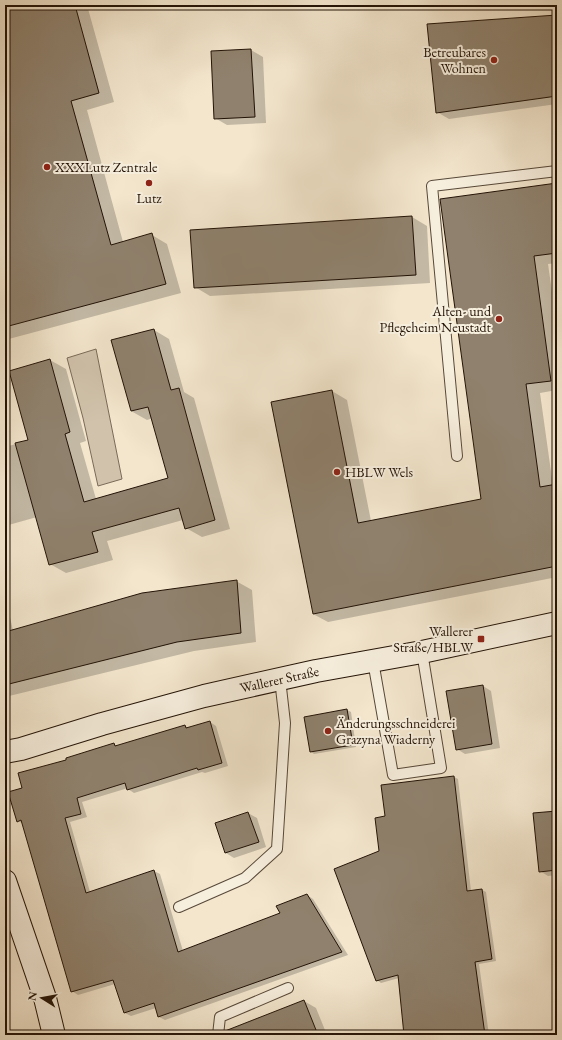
<svg xmlns="http://www.w3.org/2000/svg" width="562" height="1040" font-family="'EB Garamond',serif">
<rect width="100%" height="100%" fill="#f3e6cd"/>
<filter id="stains"><feTurbulence type="fractalNoise" baseFrequency=".005" numOctaves="4"/><feColorMatrix values="0 0 0 0 .2 0 0 0 0 .09 0 0 0 0 .02 0 0 0 .5 -.17"/></filter>
<radialGradient id="worn" r=".72"><stop offset=".6" stop-color="#630" stop-opacity="0"/><stop offset="1" stop-color="#630" stop-opacity=".3"/></radialGradient>
<path fill="#d0c2ab" stroke="#7a6a58" d="M96,349L122,479L98,486L83,418L67,358Z"/>
<g fill="#0003">
<path d="M5,5H87L114,102L87,110L123,242L152,235L167,244L181,293L5,340Z"/>
<path d="M557,17V104L449,119L437,112Z"/>
<path d="M251,50L263,57L266,123L227,125L215,118Z"/>
<path d="M557,184V263L548,264L557,326V390L540,393L553,486L557,485V577L328,622L313,614L332,391L347,400L371,521L482,500L441,200Z"/>
<path d="M412,217L427,226L430,283L210,296L195,287Z"/>
<path d="M154,330L169,339L184,392L194,398L230,529L202,537L186,528L183,520L107,541L113,560L66,573L50,564L37,517L5,526V447L30,440L50,360L66,369L86,441L80,443L96,499L170,479L153,418L147,420L131,411Z"/>
<path d="M236,581L252,590L256,642L194,651L5,697V594L13,631Z"/>
<path d="M483,686L491,691L500,748L465,754L457,749Z"/>
<path d="M347,710L351,712L356,747L314,754L310,751Z"/>
<path d="M210,722L216,726L228,766L205,773L202,772L134,793L128,789V788L82,802L87,817L70,822L90,892L154,871L160,874L183,951L281,913L307,895L313,899L348,955L165,1020L159,1017L156,1008L131,1016L125,1013L115,984L78,995L72,991L24,824L18,821L23,789L68,760L113,744L117,746L185,726L189,728Z"/>
<path d="M454,777L458,779L471,891L482,890L486,892L496,961L479,964L489,1035H405L399,978L381,983L377,980L380,852L386,817Z"/>
<path d="M557,812V875L548,876L540,871Z"/>
<path d="M248,813L257,818L266,847L234,858L226,853L216,824Z"/>
<path d="M304,1001L316,1008L327,1035H228Z"/>
</g>
<g fill="#8f816d" stroke="#231306">
<path d="M5,5H75L99,93L71,101L111,245L152,233L166,284L5,327Z"/>
<path d="M557,15V96L436,113L427,24Z"/>
<path d="M251,49L255,117L214,119L211,51Z"/>
<path d="M557,183V253L534,256L551,381L526,384L540,487L557,484V566L313,614L271,402L332,390L358,523L481,499L440,199Z"/>
<path d="M412,216L416,275L194,288L190,230Z"/>
<path d="M154,329L171,390L179,388L215,520L185,529L179,508L92,532L98,552L49,565L15,443L28,440L9,371L50,359L70,432L65,434L84,502L168,478L148,407L131,411L111,340Z"/>
<path d="M237,580L241,633L177,642L5,685V632L142,593Z"/>
<path d="M483,685L492,744L456,750L446,691Z"/>
<path d="M347,709L353,745L310,752L304,717Z"/>
<path d="M210,721L222,763L198,770L197,768L127,790L125,783L77,798L81,814L65,818L86,893L154,870L178,952L280,913L276,906L307,894L342,952L158,1017L154,1003L124,1013L113,980L71,992L21,820L17,822L8,792L22,788L18,773L66,760V758L114,743L115,746L185,725L186,728Z"/>
<path d="M454,776L467,891L482,889L492,959L475,962L485,1035H404L398,975L376,981L334,869L379,851L375,818L385,816L381,785Z"/>
<path d="M557,811V870L539,872L533,813Z"/>
<path d="M248,812L259,842L225,853L215,823Z"/>
<path d="M304,1000L318,1035H225V1031Z"/>
</g>
<g fill="none" stroke-linecap="round" stroke-linejoin="round">
<defs>
<g id="lane">
<path d="M457,456L432,186L557,171"/>
<path d="M373,661L393,775L441,768L422,652"/>
<path d="M179,907L245,878L277,849L285,723L280,679"/>
<path d="M218,1035L220,1017L288,988"/>
</g>
<g id="secondary">
<path id="s1" d="M5,752L21,749L102,724L204,696L316,671L422,652L557,623"/>
<path d="M5,881L45,998L54,1035"/>
</g>
</defs>
<use href="#lane" stroke="#574838" stroke-width="12"/>
<use href="#secondary" stroke="#231306" stroke-width="24"/>
<use href="#lane" stroke="#f7efde" stroke-width="10"/>
<use href="#secondary" stroke="#f7efde" stroke-width="22"/>
</g>
<g fill="#8f2418" stroke="#f7efde" stroke-width="1.5">
<circle cx="494" cy="60" r="4"/>
<circle cx="47" cy="167" r="4"/>
<circle cx="149" cy="183" r="4"/>
<circle cx="499" cy="319" r="4"/>
<circle cx="337" cy="472" r="4"/>
<rect x="477" y="635" width="8" height="8" rx="2"/>
<circle cx="328" cy="731" r="4"/>
</g>
<g text-anchor="middle" dominant-baseline="central" stroke-width="4" stroke-linejoin="round" paint-order="stroke">
<g font-size="14" fill="#231306" stroke="#f7efde" text-anchor="end">
<text x="486" y="52">Betreubares<tspan x="486" dy="16">Wohnen</tspan></text>
<text x="55" y="167" text-anchor="start">XXXLutz Zentrale</text>
<text x="149" y="198" text-anchor="middle">Lutz</text>
<text x="491" y="311">Alten- und<tspan x="491" dy="16">Pflegeheim Neustadt</tspan></text>
<text x="345" y="472" text-anchor="start">HBLW Wels</text>
<text x="473" y="631">Wallerer<tspan x="473" dy="16">Straße/HBLW</tspan></text>
<text x="336" y="723" text-anchor="start">Änderungsschneiderei<tspan x="336" dy="16">Grazyna Wiaderny</tspan></text>
</g>
<g font-size="14" fill="#231306" stroke="#f7efde">
<text stroke="none"><textPath href="#s1" startOffset="284">Wallerer Straße</textPath></text>
</g>
</g>
<rect width="562" height="1040" fill="none" stroke="#f3e6cd" stroke-width="20"/>
<rect x="6" y="6" width="550" height="1028" fill="none" stroke="#231306" stroke-width="2"/>
<rect x="10" y="10" width="542" height="1020" fill="none" stroke="#231306"/>
<g transform="translate(42 998) rotate(281)" stroke="#f7efde" stroke-width="3" paint-order="stroke">
<path d="M0-3L7 15L0 10L-7 15Z" fill="#231306"/>
<text y="-6" font-size="11" font-weight="bold" text-anchor="middle" fill="#231306">N</text>
</g>
<rect width="100%" height="100%" filter="url(#stains)"/>
<rect width="100%" height="100%" fill="url(#worn)"/>
</svg>
